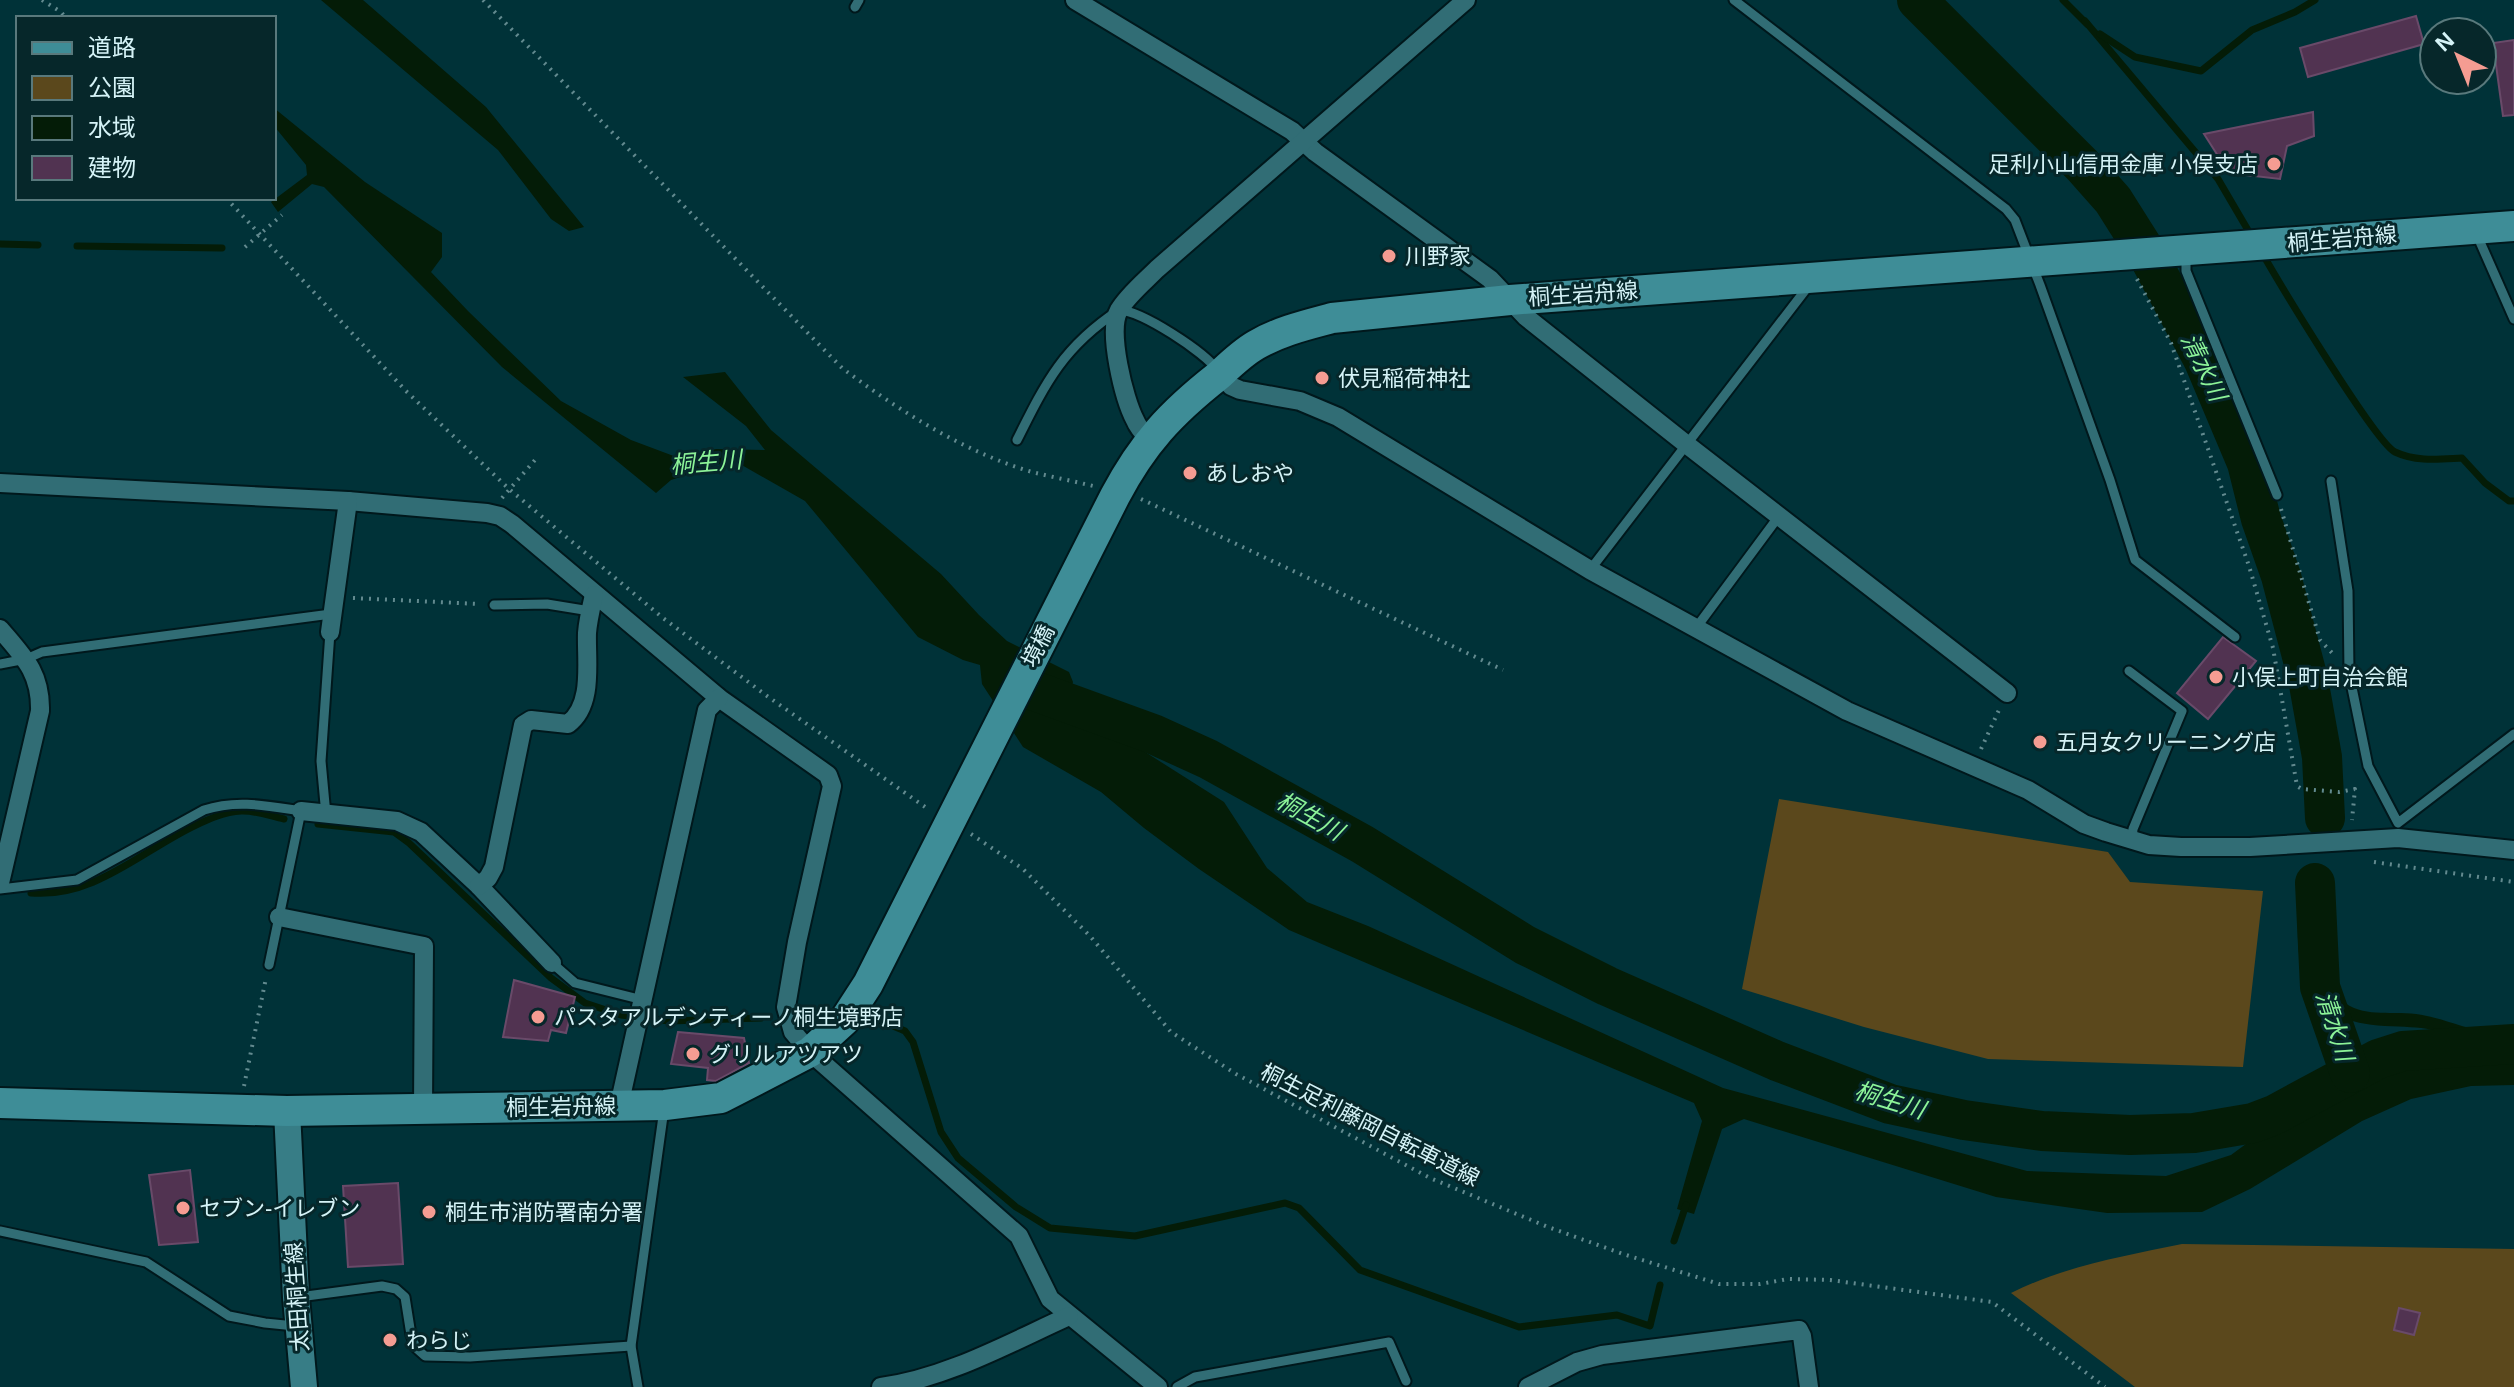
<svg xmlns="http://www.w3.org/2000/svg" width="2514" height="1387" font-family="Arial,'Noto Sans JP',sans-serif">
<rect width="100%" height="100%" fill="#003238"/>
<g fill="#5b481c">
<path d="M1779,799L2108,852L2130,882L2263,891L2243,1067L1988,1059L1864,1027L1742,989Z"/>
<path d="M2182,1244L2514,1249V1387H2135L2011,1293C2065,1266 2124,1256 2182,1244Z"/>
</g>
<g fill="#041c07">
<path d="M321,0H363L486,107L584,227L569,231L551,219L498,150Z"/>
<path d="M274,108L365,182L442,233V257L431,272L468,311L561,401L631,440L679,458L716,449L765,450L746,426L683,377L725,372L771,430L941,574L979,615L1007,641L1069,672L1073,682L1069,699L1101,724L1224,802L1267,868L1307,902L1368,926L1723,1088L2027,1171L2166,1176L2231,1155L2280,1119L2326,1092L2390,1067L2470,1053C2442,1025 2423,1028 2385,1026C2290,1021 2295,956 2300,881L2329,884C2325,924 2307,988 2354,1008C2374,1016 2396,1011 2416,1014C2439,1017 2460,1027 2483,1031C2493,1032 2504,1032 2514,1033V1085L2471,1086L2411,1099L2362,1121L2250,1189L2202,1212L2107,1213L1996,1197L1744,1119L1722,1129L1694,1214L1677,1209L1702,1121L1694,1103L1289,930L1199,869L1144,828L1101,792L1023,747L982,684L980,665L963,660L918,637L805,501L733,460L671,480L656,493L502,367L324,187L312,184L278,212L271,202L307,175L306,165L274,126Z"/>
</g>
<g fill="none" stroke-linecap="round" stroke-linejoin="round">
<g stroke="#041c07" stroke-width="7">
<path d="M2063,0L2087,24"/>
<path d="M2085,21L2218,179L2252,237"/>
<path d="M2100,34L2135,57L2201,71L2252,30L2295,12L2315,0"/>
<path d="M0,244L38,245"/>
<path d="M77,246L222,248"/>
<path d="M2261,251C2278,281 2375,442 2395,452C2416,462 2440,459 2462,458L2485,483L2509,501H2514"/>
<path d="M318,824L394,832L409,843L551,978L585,1003L621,1015L669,1021L761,1018"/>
<path d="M31,893C94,898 140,852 194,826C209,819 224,812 241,811C254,810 270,816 284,819"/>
<path d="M872,1017L905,1031L913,1042L941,1132L958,1158L1016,1207L1050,1228L1135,1236L1285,1203L1299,1208L1360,1270L1519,1327L1617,1315L1650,1326L1660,1285"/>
<path d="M1674,1241L1686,1205"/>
</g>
<g stroke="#041c07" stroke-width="40">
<path d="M1917,0L2082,165L2113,200L2149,257L2204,361L2247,463L2261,519L2281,576L2308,679L2322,757L2325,818"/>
<path d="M1032,690L1153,734L1208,759L1362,844L1525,945L1607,986L1777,1061L1890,1104L1964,1120L2042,1131L2130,1135L2194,1133L2253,1123L2274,1115L2378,1059L2403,1051L2514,1044"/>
<path d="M2315,883L2320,987L2350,1073"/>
</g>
</g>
<g fill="#513351" stroke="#694a69" stroke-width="2">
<path d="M2416,16L2424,44L2308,77L2300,48Z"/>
<path d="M2514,40V115L2503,116L2493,43Z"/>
<path d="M2313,112L2314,136L2287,146L2280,179L2229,173L2204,134Z"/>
<path d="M2223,637L2256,661L2208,719L2177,693Z"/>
<path d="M514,980L575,997L566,1033L551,1030L548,1041L503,1037Z"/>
<path d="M678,1032L744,1038L749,1063L716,1081L707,1080L708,1068L671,1064Z"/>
<path d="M190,1170L198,1242L159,1245L149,1175Z"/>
<path d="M398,1183L403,1264L348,1267L343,1186Z"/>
<path d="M2399,1308L2420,1313L2414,1335L2394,1330Z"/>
</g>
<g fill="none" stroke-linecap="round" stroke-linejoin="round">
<defs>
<g id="lane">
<path d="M1734,0L2006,209L2015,220L2040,285L2110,480L2135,560L2235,637"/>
<path d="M855,7L859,0"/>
<path d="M2477,235L2514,319"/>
<path d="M2186,255V271L2277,495"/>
<path d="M1017,440C1046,382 1063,347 1119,310C1142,311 1205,352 1218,371"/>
<path d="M2331,481L2348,591L2349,673L2368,766L2398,823L2514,734"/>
<path d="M1590,570L1810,284"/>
<path d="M494,605L547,604L590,611"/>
<path d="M1696,628L1779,516"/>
<path d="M0,664L26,659L42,652L331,614"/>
<path d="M2129,671L2182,711L2133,829L2132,840"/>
<path d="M326,815L321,761L330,632"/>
<path d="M0,889L77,880L204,810C237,799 268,806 301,811L269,965"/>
<path d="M552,963L575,983L643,1000"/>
<path d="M0,1231L146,1262L229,1316L265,1323L295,1326"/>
<path d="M299,1297L382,1286L396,1289L405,1297L411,1335L416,1348L425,1356L470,1357L631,1346"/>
<path d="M638,1387L631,1346L664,1109"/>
<path d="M1177,1387L1195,1377L1389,1342L1406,1381"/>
</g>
<g id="street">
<path d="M1075,0L1292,131L1315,152L1490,279L1526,317L1686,444L2007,693"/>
<path d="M1220,373L1231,386L1240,390L1300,401L1338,417L1590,570L1847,711L2028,790L2084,824L2106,832L2149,845L2181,847H2250L2398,838L2514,850"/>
<path d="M1150,440C1144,434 1138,428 1135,420C1124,399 1107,331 1119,310C1128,295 1144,282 1157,269L1466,0"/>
<path d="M0,483L348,501L487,513L500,516L512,524L719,698L828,775L832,786L797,942L786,1007L793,1032L810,1052L1019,1236L1050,1299L1158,1387"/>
<path d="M0,629C24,657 41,673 40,711L0,883"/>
<path d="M330,632L348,501"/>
<path d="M301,811L397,821L421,832L479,886L552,963"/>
<path d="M479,886L488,878L494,867L523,725L531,720L568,724C594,705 586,661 587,633C588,620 591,608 594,595"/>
<path d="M279,917L424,946L423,1110"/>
<path d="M619,1106L707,710L719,698"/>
<path d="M881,1387C947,1378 1009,1343 1069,1316"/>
<path d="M1528,1387L1577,1362L1602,1355L1799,1330L1802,1336L1809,1387"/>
</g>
<path id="secondary" d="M287,1111L296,1297L304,1387"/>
<path id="primary" d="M0,1103L287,1111L665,1105L721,1098L810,1052L844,1021L868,984L1115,496C1143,443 1171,413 1218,376C1230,365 1242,353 1256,345C1280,331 1306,325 1332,318L1510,300L2514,226"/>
</defs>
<use href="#lane" stroke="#00181c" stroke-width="13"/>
<use href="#street" stroke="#00181c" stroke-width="22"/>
<use href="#secondary" stroke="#00181c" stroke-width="30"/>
<use href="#primary" stroke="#00181c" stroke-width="34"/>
<g stroke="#628a8f" stroke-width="4" stroke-dasharray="2 6" stroke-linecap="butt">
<path d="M42,0L61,12L66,18"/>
<path d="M483,0L842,368C898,410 964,452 1032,472C1052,477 1073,481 1093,486"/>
<path d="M226,198L406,391L509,489L663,618L767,696L928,809"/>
<path d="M245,247L282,215"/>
<path d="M2137,279L2171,343L2249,566L2273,648L2297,786L2302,789L2339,792L2355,789L2352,820"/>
<path d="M502,498L535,460"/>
<path d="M1141,499L1503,670"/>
<path d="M2281,509L2320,640L2333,654"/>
<path d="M353,598L480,604"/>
<path d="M1981,749L1999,710"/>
<path d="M971,834L1023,869L1090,936L1171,1032L1236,1074L1430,1178L1548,1227L1623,1254L1719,1284H1760L1788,1279L1830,1280L1992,1302L2105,1387"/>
<path d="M2374,862L2514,882"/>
<path d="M244,1086L266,978"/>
</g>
<use href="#lane" stroke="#316d75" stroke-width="9"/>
<use href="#street" stroke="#316d75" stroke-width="18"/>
<use href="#secondary" stroke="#377d86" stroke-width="26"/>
<use href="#primary" stroke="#3e8d97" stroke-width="30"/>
</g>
<g fill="#f59c92" stroke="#06272a" stroke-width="3">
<circle cx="2274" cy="164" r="8"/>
<circle cx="1389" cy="256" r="8"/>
<circle cx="1322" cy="378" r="8"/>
<circle cx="1190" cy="473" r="8"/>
<circle cx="2216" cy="677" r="8"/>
<circle cx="2040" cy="742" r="8"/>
<circle cx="538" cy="1017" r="8"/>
<circle cx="693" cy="1054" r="8"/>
<circle cx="183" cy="1208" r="8"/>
<circle cx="429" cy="1212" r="8"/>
<circle cx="390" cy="1340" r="8"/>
</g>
<g text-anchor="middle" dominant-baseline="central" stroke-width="6" stroke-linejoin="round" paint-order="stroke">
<g font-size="22" fill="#d5f3f7" stroke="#06272a" text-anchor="start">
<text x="2258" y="164" text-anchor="end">足利小山信用金庫 小俣支店</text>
<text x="1405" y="256">川野家</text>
<text x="1338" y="378">伏見稲荷神社</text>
<text x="1206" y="473">あしおや</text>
<text x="2232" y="677">小俣上町自治会館</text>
<text x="2056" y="742">五月女クリーニング店</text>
<text x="554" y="1017">パスタアルデンティーノ桐生境野店</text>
<text x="709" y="1054">グリルアツアツ</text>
<text x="199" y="1208">セブン-イレブン</text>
<text x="445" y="1212">桐生市消防署南分署</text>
<text x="406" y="1340">わらじ</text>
</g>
<g font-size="22" fill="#d5f3f7" stroke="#06272a">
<text transform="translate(2342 239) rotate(-5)">桐生岩舟線</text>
<text transform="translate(1583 294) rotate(-4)">桐生岩舟線</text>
<text transform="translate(1038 646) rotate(-63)">境橋</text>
<text transform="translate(561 1107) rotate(-1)">桐生岩舟線</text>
<text transform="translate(1370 1125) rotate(27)">桐生足利藤岡自転車道線</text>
<text transform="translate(297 1297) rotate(-94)">太田桐生線</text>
</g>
<g font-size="24" font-style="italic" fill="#8cf398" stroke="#06272a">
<text transform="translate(2204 367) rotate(64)">清水川</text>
<text transform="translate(706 462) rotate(-5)">桐生川</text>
<text transform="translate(1310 816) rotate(29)">桐生川</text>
<text transform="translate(2335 1026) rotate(72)">清水川</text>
<text transform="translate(1890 1100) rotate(17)">桐生川</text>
</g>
</g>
<rect x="16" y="16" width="260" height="184" fill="#06272a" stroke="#59797c" stroke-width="2"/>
<rect x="32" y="42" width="40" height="12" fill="#3e8d97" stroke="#59797c" stroke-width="2"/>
<text x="88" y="56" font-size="24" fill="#d5f3f7">道路</text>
<rect x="32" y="76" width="40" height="24" fill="#5b481c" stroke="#59797c" stroke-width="2"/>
<text x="88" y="96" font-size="24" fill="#d5f3f7">公園</text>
<rect x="32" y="116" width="40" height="24" fill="#041c07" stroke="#59797c" stroke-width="2"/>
<text x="88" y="136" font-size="24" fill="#d5f3f7">水域</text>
<rect x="32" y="156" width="40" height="24" fill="#513351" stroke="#59797c" stroke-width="2"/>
<text x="88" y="176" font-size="24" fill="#d5f3f7">建物</text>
<g transform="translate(2458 56) rotate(317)"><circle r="38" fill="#06272a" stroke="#59797c" stroke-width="2"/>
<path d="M0-6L14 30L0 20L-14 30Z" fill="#f59c92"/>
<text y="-12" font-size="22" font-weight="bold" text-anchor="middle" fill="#d5f3f7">N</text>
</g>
</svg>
